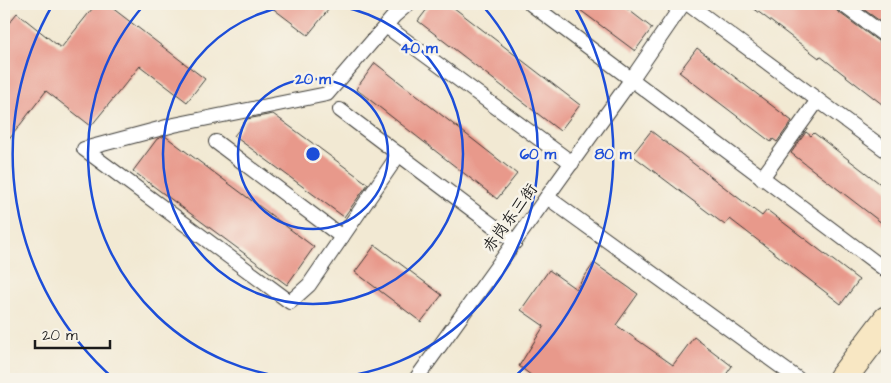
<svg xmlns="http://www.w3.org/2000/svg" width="891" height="383" font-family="'Architects Daughter','LXGW WenKai TC',sans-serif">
<rect width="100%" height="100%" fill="#f7f3e8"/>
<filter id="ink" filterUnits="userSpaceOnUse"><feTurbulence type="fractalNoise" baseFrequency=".02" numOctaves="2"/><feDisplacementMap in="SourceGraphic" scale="10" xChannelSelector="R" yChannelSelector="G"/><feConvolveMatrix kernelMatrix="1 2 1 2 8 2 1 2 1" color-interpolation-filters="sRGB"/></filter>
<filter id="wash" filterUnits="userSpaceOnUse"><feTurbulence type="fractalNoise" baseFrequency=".0096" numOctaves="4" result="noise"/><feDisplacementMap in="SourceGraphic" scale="20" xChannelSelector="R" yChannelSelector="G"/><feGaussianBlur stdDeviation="1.12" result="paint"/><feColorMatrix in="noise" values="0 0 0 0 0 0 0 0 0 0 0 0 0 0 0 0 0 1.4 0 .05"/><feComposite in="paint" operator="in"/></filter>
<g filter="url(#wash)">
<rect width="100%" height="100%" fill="#f2e9d3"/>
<g id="blocks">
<g fill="#e8998b">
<path d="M96,4H107L205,79L187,102L140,66L91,126L46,91L4,146V29L17,13L61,48Z"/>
<path d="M267,4H333L308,35Z"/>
<path d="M431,4H449L580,105L560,131L418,21Z"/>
<path d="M572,4H621L652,28L635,51Z"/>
<path d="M748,4H833L837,11L882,44L887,46V108L820,56L819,58Z"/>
<path d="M856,4H887V26Z"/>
<path d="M697,48L792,121L777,142L773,139L771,142L679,72Z"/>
<path d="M375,63L517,174L497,199L356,89Z"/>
<path d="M273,114L368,184L344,217L234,136L247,119Z"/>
<path d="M651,131L762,216L767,210L859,280L841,304L730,219L725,225L632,155Z"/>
<path d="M806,132L811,136L814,133L887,189V227L791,153Z"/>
<path d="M165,136L314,247L287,285L133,171L157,139Z"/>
<path d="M375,245L442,295L421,322L355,272Z"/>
<path d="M594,263L638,294L616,325L673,365L694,337L732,366L723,379H536L519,366L544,326L521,310L549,270L576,289Z"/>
</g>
</g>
</g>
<g filter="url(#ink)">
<use href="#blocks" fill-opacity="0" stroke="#3c3b37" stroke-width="1"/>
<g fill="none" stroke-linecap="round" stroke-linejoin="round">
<defs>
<g id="lane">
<path d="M531,4L887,271"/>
<path d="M688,4L887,151"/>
<path d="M842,4L887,37"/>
<path d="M386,26L572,163"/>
<path d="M340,110L515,242"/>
<path d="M216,142L342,237"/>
<path d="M399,154L309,285L290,302L84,149L174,125L327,94L394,16L408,4"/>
<path d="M762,178L818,100"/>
<path d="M547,197L798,379"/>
<path d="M416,379L631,80L683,4"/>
</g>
<path id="secondary" d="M842,379L887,320"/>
</defs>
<use href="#lane" stroke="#3c3b37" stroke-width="16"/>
<use href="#secondary" stroke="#3c3b37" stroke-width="30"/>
<use href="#lane" stroke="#fff" stroke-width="14"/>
<use href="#secondary" stroke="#f8e7c3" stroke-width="28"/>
</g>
</g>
<g fill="none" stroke="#1d4ed8" stroke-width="2.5">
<circle cx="313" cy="154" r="75"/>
<circle cx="313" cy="154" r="150"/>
<path d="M482 5A225 225 0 1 1 144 5"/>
<path d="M114 379A300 300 0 0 1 53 4M573 4A300 300 0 0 1 512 379"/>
</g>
<g text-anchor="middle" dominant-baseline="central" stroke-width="5" stroke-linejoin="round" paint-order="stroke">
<g font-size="16" fill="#1c1c1c" stroke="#f7f3e8">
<text transform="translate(510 218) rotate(-54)">赤岗东三街</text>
</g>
</g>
<circle cx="313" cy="154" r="8" fill="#1d4ed8" stroke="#f7f3e8" stroke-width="2.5"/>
<g font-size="15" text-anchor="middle" font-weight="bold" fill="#1d4ed8" stroke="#f7f3e8" stroke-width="5" stroke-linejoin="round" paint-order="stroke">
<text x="419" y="53">40 m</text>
<text x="313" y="84">20 m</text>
<text x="538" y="159">60 m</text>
<text x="613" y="159">80 m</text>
</g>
<rect width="891" height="383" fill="none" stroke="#f7f3e8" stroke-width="20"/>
<path d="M35 340v8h75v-8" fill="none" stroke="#1c1c1c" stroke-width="2.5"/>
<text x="42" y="340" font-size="15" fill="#1c1c1c" stroke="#f7f3e8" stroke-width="4" paint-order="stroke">20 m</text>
</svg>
